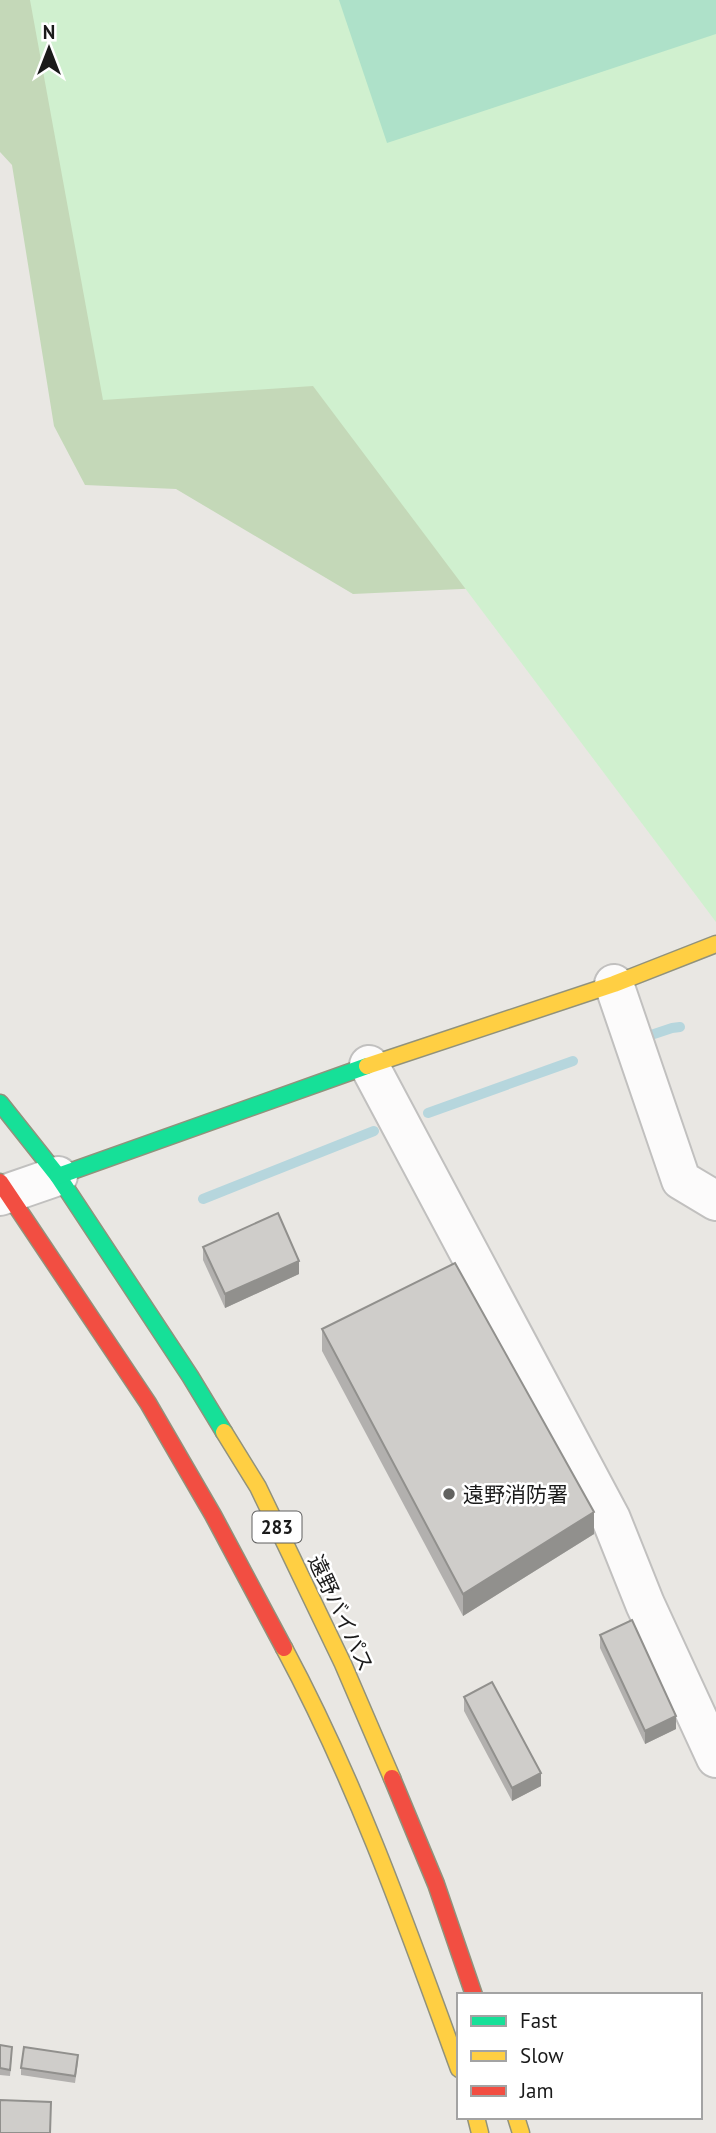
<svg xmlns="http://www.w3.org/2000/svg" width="716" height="2133" font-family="'PT Sans','Noto Sans JP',sans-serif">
<rect width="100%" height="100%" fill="#e9e7e3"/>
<path fill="#c4d8b8" d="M0,0H716V577L353,594L176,489L85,485L54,426L12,165L0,152Z"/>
<path fill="#d0f0cf" d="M30,0H716V922L313,386L103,400Z"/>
<path fill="#aee1c9" d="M339,0H716V34L387,143Z"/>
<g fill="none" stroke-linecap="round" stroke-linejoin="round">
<g stroke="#b6d6dd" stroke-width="10">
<path d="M642,1038L672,1028L680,1027"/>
<path d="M428,1113L573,1061"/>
<path d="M203,1199L374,1131"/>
</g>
<defs>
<g id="street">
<path d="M614,984L681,1180L716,1201"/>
<path d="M369,1065L611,1519L645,1604L716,1758"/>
<path d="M0,1196L58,1176"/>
</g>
<g id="fast">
<path d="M0,1103L58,1176L190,1376L224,1432"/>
<path d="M58,1176L367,1066"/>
</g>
<g id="slow">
<path d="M367,1066L614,984L716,944"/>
<path d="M224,1432L258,1487L343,1664L392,1778"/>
<path d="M284,1648C356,1782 407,1926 459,2069"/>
<path d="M476,2117L480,2133"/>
<path d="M516,2117L521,2133"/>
</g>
<g id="jam">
<path d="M0,1182L148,1403L213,1515L284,1648"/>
<path d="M392,1778L436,1884L474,1995"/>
</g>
</defs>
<use href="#street" stroke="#c1c0bf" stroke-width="42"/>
<use href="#fast" stroke="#91927c" stroke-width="19"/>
<use href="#slow" stroke="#91927c" stroke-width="19"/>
<use href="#jam" stroke="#91927c" stroke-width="19"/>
<use href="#street" stroke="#fcfbfb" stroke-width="38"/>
<use href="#fast" stroke="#16e098" stroke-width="16"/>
<use href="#slow" stroke="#ffcf43" stroke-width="16"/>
<use href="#jam" stroke="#f24e42" stroke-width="16"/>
</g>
<g fill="#b2b0ae">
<path d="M203,1247L299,1274L225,1308L203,1260Z"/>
<path d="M322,1329L594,1534L463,1616L322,1351Z"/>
<path d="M600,1635L676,1729L645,1744L600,1648Z"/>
<path d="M464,1697L541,1786L512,1801L464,1711Z"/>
<path d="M0,2045L12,2053L10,2076L0,2075Z"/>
<path d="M78,2062L75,2083L21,2075V2068Z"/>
</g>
<g fill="#91908d">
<path d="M299,1261V1274L225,1308V1294Z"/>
<path d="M594,1512V1534L463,1616V1594Z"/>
<path d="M676,1716V1729L645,1744V1731Z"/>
<path d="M541,1773V1786L512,1801V1788Z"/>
</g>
<g fill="#cfcdca" stroke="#91908d" stroke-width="2">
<path d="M278,1213L299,1261L225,1294L203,1247Z"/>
<path d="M455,1263L594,1512L463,1594L322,1329Z"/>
<path d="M632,1620L676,1716L645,1731L600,1635Z"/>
<path d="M492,1682L541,1773L512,1788L464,1697Z"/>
<path d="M0,2045L12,2047L10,2070L0,2068Z"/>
<path d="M24,2047L78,2055L75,2076L21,2068Z"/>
<path d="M0,2100L51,2102L50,2133H0Z"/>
</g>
<circle fill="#626260" stroke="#fff" stroke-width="2.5" cx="449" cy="1494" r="7"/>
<g text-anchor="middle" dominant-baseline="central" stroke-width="5" stroke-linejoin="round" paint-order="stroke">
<rect fill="#fff" stroke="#5f5f5f" stroke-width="2" x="252.5" y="1511.5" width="49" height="31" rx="5"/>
<g font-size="19" font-weight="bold" fill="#1a1a1a">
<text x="277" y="1527">283</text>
</g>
<g font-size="21" fill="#1a1a1a" stroke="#fff" text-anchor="start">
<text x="463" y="1494">遠野消防署</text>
</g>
<g font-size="21" fill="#1a1a1a" stroke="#fff">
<text transform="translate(341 1613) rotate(65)">遠野バイパス</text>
</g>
</g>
<rect x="457" y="1993" width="245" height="126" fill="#ffffff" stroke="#a3a3a3" stroke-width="2"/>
<rect x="471" y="2016" width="35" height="10" fill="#16e098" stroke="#a3a3a3" stroke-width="2"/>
<text x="520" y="2028" font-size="21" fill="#1a1a1a">Fast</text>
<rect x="471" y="2051" width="35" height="10" fill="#ffcf43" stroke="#a3a3a3" stroke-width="2"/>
<text x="520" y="2063" font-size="21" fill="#1a1a1a">Slow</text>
<rect x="471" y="2086" width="35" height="10" fill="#f24e42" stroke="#a3a3a3" stroke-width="2"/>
<text x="520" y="2098" font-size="21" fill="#1a1a1a">Jam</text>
<g transform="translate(49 49)" stroke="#ffffff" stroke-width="5" paint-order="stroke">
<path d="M0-5L12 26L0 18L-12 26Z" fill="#1a1a1a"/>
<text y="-10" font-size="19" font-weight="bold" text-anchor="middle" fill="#1a1a1a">N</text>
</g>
</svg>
